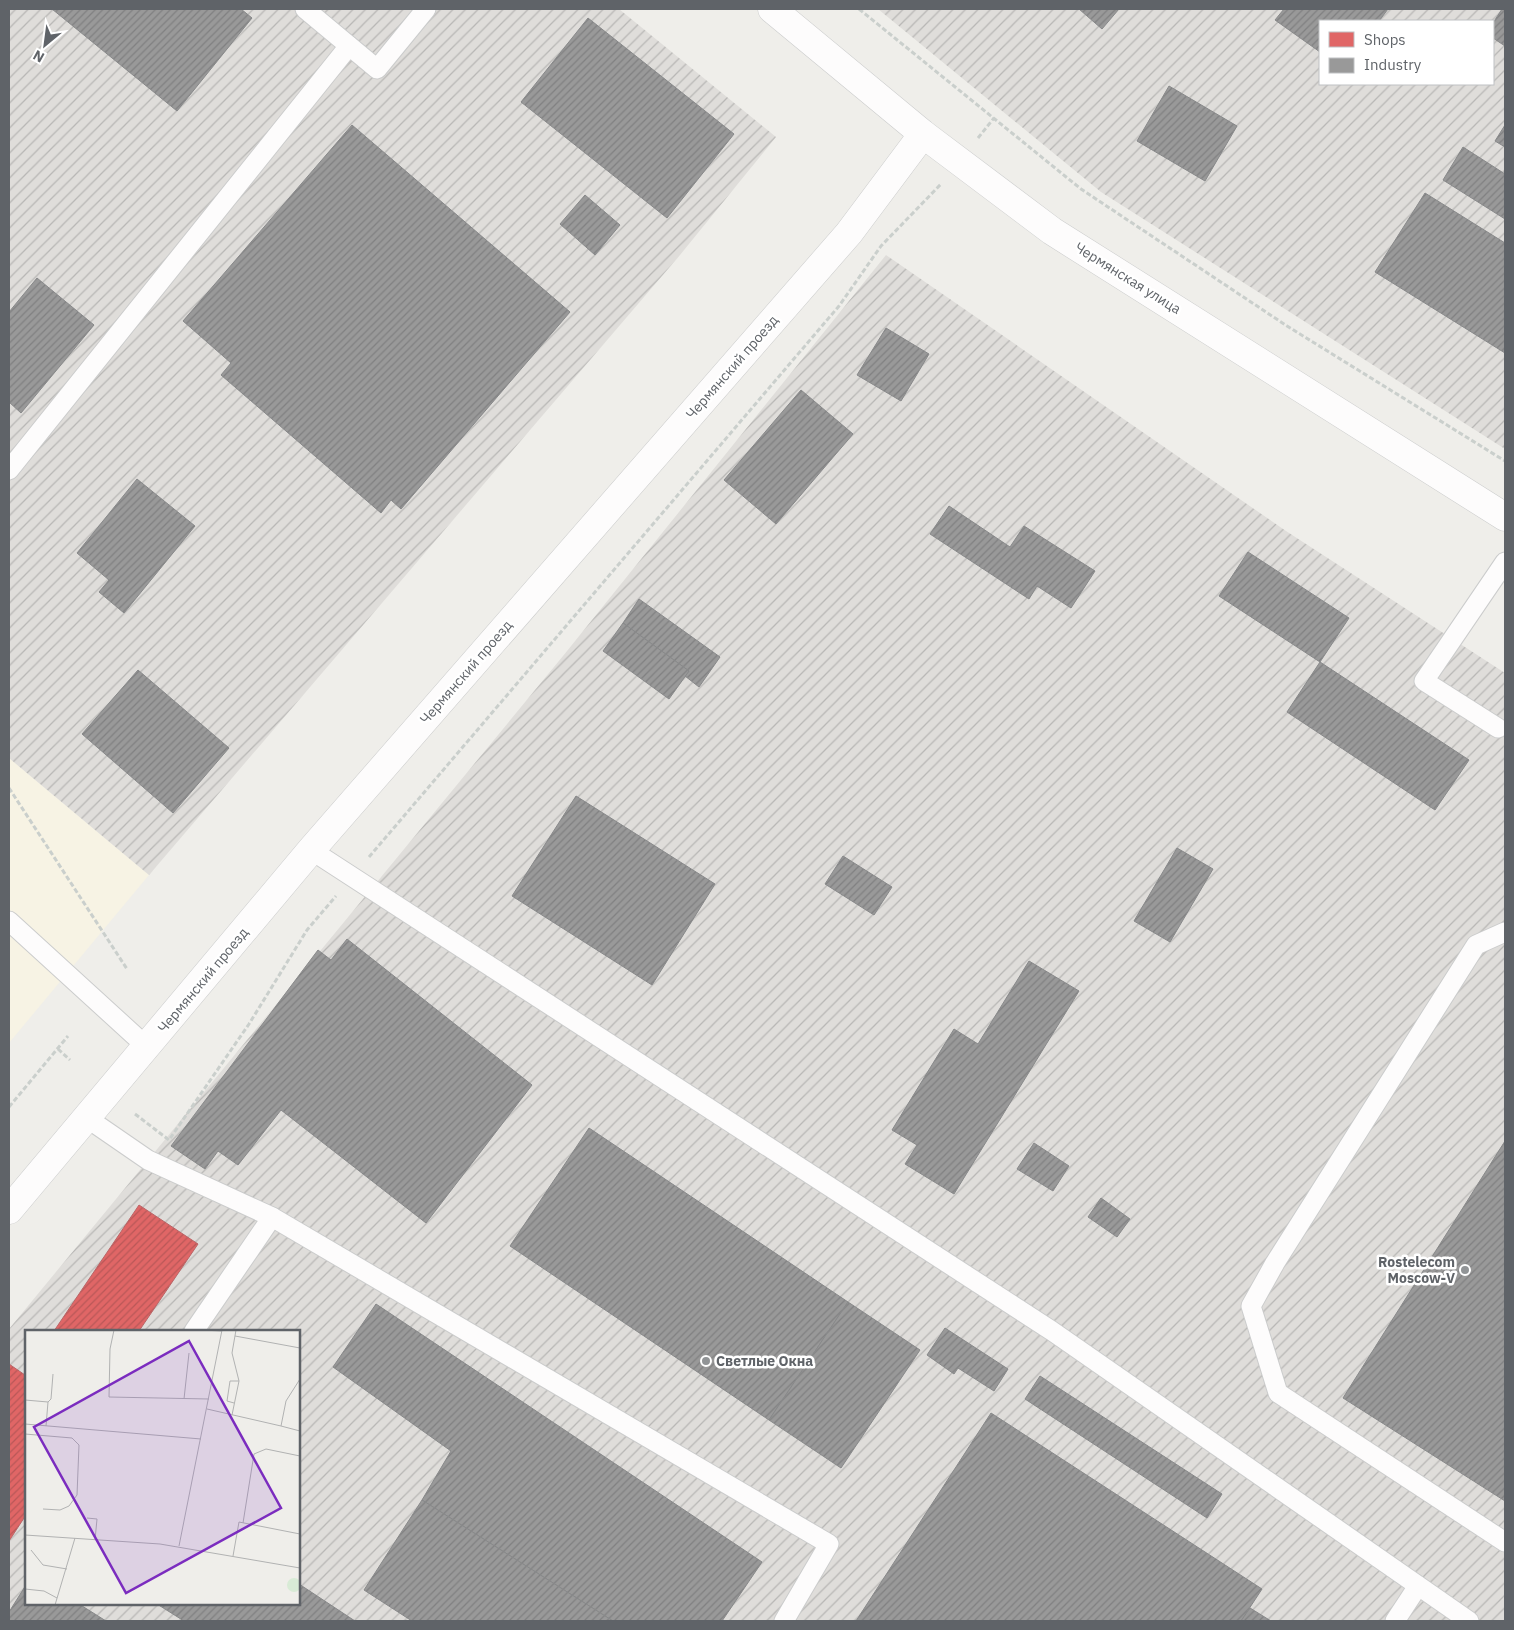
<svg xmlns="http://www.w3.org/2000/svg" width="1514" height="1630" font-family="'IBM Plex Sans',sans-serif">
<defs>
<pattern id="industrial-furrows" width="10" height="10" patternUnits="userSpaceOnUse" patternTransform="scale(1.25)"><rect width="10" height="10" fill="#dfddda"/><path d="M-1 1l2-2M0 10L10 0M9 11l2-2" fill="none" stroke="#b8b7b5"/></pattern>
<pattern id="shops-hatch" width="6" height="6" patternUnits="userSpaceOnUse" patternTransform="scale(1.25)"><rect width="6" height="6" fill="#e06666"/><path d="M-1 1l2-2M0 6l6-6M5 7l2-2" fill="none" stroke="#b95858"/></pattern>
<pattern id="industry-hatch" width="6" height="6" patternUnits="userSpaceOnUse" patternTransform="scale(1.25)"><rect width="6" height="6" fill="#999"/><path d="M-1 1l2-2M0 6l6-6M5 7l2-2" fill="none" stroke="#808081"/></pattern>
</defs>
<rect width="100%" height="100%" fill="#efeeea"/>
<path fill="#f7f3e4" d="M9,758L149,875L9,1043Z"/>
<g fill="url(#industrial-furrows)" fill-rule="evenodd">
<path d="M9,9H619L776,137L680,255L149,875L9,758Z"/>
<path d="M878,9H1505V449L1101,192ZM1320,21H1493V84H1320Z"/>
<path d="M886,255L1286,531L1505,673V1621H9V1329L563,656ZM26,1331H299V1604H26Z"/>
</g>
<g fill="url(#shops-hatch)" stroke="#b96567">
<path d="M139,1205L198,1244L139,1331H54Z"/>
<path d="M9,1364L25,1375L26,1373V1515L9,1541Z"/>
</g>
<g fill="url(#industry-hatch)" stroke="#88898a">
<path d="M52,9H241L252,18L177,111Z"/>
<path d="M1079,9H1119L1102,29Z"/>
<path d="M1284,9H1388L1379,21H1320V52L1275,20Z"/>
<path d="M1502,9H1505V46L1493,38V23Z"/>
<path d="M588,18L734,134L667,218L521,102Z"/>
<path d="M1169,86L1237,126L1205,181L1137,141Z"/>
<path d="M352,125L570,312L401,509L391,500L381,513L221,375L231,363L183,321Z"/>
<path d="M1505,125V147L1495,141Z"/>
<path d="M1463,147L1505,174V219L1443,180Z"/>
<path d="M1425,193L1505,243V353L1375,272Z"/>
<path d="M585,195L620,225L595,255L560,224Z"/>
<path d="M37,278L94,325L21,413L9,402V312Z"/>
<path d="M886,328L929,354L901,401L857,375Z"/>
<path d="M801,390L853,434L776,524L724,480Z"/>
<path d="M137,479L195,526L124,613L99,592L109,580L77,553Z"/>
<path d="M949,506L1010,547L1024,526L1095,571L1071,608L1037,586L1029,599L930,534Z"/>
<path d="M1248,552L1349,618L1320,662L1219,596Z"/>
<path d="M639,599L720,657L699,687L685,676L689,671L623,623Z"/>
<path d="M623,623L689,671L669,699L603,651Z"/>
<path d="M1320,662L1469,760L1435,810L1287,712Z"/>
<path d="M138,670L229,748L173,813L82,734Z"/>
<path d="M576,796L715,884L652,985L512,896Z"/>
<path d="M1177,848L1213,869L1170,942L1134,921Z"/>
<path d="M843,856L892,887L874,915L825,884Z"/>
<path d="M347,939L532,1085L426,1223L281,1110L238,1165L218,1151L205,1169L171,1146L318,950L331,960Z"/>
<path d="M1029,961L1079,991L954,1194L905,1164L917,1145L892,1130L954,1029L978,1044Z"/>
<path d="M589,1128L848,1302L769,1420L510,1246Z"/>
<path d="M1505,1141V1501L1343,1398Z"/>
<path d="M1034,1143L1069,1166L1053,1191L1017,1169Z"/>
<path d="M1101,1198L1130,1219L1117,1237L1088,1217Z"/>
<path d="M848,1302L920,1350L841,1468L769,1420Z"/>
<path d="M376,1304L762,1562L722,1621H613L422,1500L451,1451L333,1367Z"/>
<path d="M945,1328L1008,1369L994,1391L958,1368L954,1374L927,1355Z"/>
<path d="M1040,1376L1222,1494L1207,1518L1025,1399Z"/>
<path d="M991,1413L1262,1589L1241,1621H856Z"/>
<path d="M422,1500L613,1621H412L364,1590Z"/>
<path d="M299,1584L355,1621H184L157,1604H299Z"/>
<path d="M26,1585V1604H79L106,1621H9V1612Z"/>
<path d="M1250,1608L1271,1621H1241Z"/>
</g>
<g fill="none" stroke-linecap="round" stroke-linejoin="round">
<defs>
<g id="service">
<path d="M305,9L377,69L426,9"/>
<path d="M9,470L349,46"/>
<path d="M1498,728L1424,681L1505,562"/>
<path d="M311,850L1052,1331L1469,1621"/>
<path d="M9,921L147,1047"/>
<path d="M1505,932L1476,945L1275,1263L1251,1306L1278,1393L1505,1542"/>
<path d="M87,1118L148,1160L272,1217L829,1544L784,1621"/>
<path d="M194,1331L272,1217"/>
<path d="M1395,1621L1418,1586"/>
</g>
<g id="minor">
<path d="M772,9L923,134L1052,231L1505,517"/>
<path d="M9,1210L311,850L849,233L923,134"/>
</g>
</defs>
<use href="#service" stroke="#cbcccc" stroke-width="21"/>
<use href="#minor" stroke="#cbcccc" stroke-width="29"/>
<g stroke="#cacfcc" stroke-width="3" stroke-dasharray="5 2.5" stroke-linecap="butt">
<path d="M859,9L1081,189L1287,326L1505,461"/>
<path d="M978,138L994,118"/>
<path d="M9,788L127,969"/>
<path d="M369,857L839,306L881,246L941,184"/>
<path d="M58,1049L70,1060"/>
<path d="M9,1107L68,1036"/>
<path d="M135,1114L169,1140L249,1024L307,930L336,896"/>
</g>
<use href="#service" stroke="#fdfcfc" stroke-width="19"/>
<use href="#minor" stroke="#fdfcfc" stroke-width="28"/>
</g>
<g fill="#919496" stroke="#fff" stroke-width="2">
<circle cx="1465" cy="1270" r="5"/>
<circle cx="706" cy="1361" r="5"/>
</g>
<g text-anchor="middle" dominant-baseline="central" stroke-width="5" stroke-linejoin="round" paint-order="stroke">
<g font-size="14" fill="#5f6368" stroke="#fff">
<text transform="translate(1128 278) rotate(32)">Чермянская улица</text>
<text transform="translate(732 367) rotate(-49)">Чермянский проезд</text>
<text transform="translate(466 672) rotate(-49)">Чермянский проезд</text>
<text transform="translate(203 980) rotate(-50)">Чермянский проезд</text>
</g>
<g font-size="14" font-weight="bold" fill="#5f6368" stroke="#fff" text-anchor="end">
<text x="1455" y="1262">Rostelecom<tspan x="1455" dy="16">Moscow-V</tspan></text>
<text x="716" y="1361" text-anchor="start">Светлые Окна</text>
</g>
</g>
<g transform="translate(25 1330)">
<rect width="275" height="275" fill="#efeeea"/>
<path d="M262 255a7 7 0 1 1 14 0a7 7 0 1 1-14 0Z" fill="#d8ebd6"/>
<path fill="none" stroke="#b1b2b2" stroke-width="1" d="M89,0L85,19L84,67L184,69M177,0L197,1M210,6L275,18M159,69L164,23M0,70L23,72L26,69L28,44M209,73L202,71L205,51H214M182,79L256,96L261,71L275,49M207,85L214,51L207,23L211,0M0,94L176,109M21,96L23,72M256,96L275,101M0,104L47,108L54,115L52,165L44,176L35,180L18,179M62,188L72,189L70,210M218,193L229,124L241,119L275,126M0,205L135,214L275,238M154,216L197,0M6,220L18,235L42,239M208,226L214,192L275,204M0,259L19,261L32,268M30,275L50,208"/>
<path fill="#7b2cbf" fill-opacity="0.15" stroke="#7b2cbf" stroke-width="2.5" d="M164,11L256,178L101,263L9,97Z"/>
<rect width="275" height="275" fill="none" stroke="#5f6368" stroke-width="2.5"/>
</g>
<rect width="1514" height="1630" fill="none" stroke="#5f6368" stroke-width="20"/>
<rect x="1319" y="20" width="175" height="65" fill="#ffffff" stroke="#bfc1c3"/>
<rect x="1329" y="32" width="25" height="15" fill="#e06666" stroke="#bfc1c3"/>
<text x="1364" y="45" font-size="15" fill="#5f6368">Shops</text>
<rect x="1329" y="58" width="25" height="15" fill="#999999" stroke="#bfc1c3"/>
<text x="1364" y="70" font-size="15" fill="#5f6368">Industry</text>
<g transform="translate(45 45) rotate(209)" stroke="#ffffff" stroke-width="4" paint-order="stroke">
<path d="M0-4L9 19L0 12L-9 19Z" fill="#5f6368"/>
<text y="-8" font-size="14" font-weight="bold" text-anchor="middle" fill="#5f6368">N</text>
</g>
</svg>
